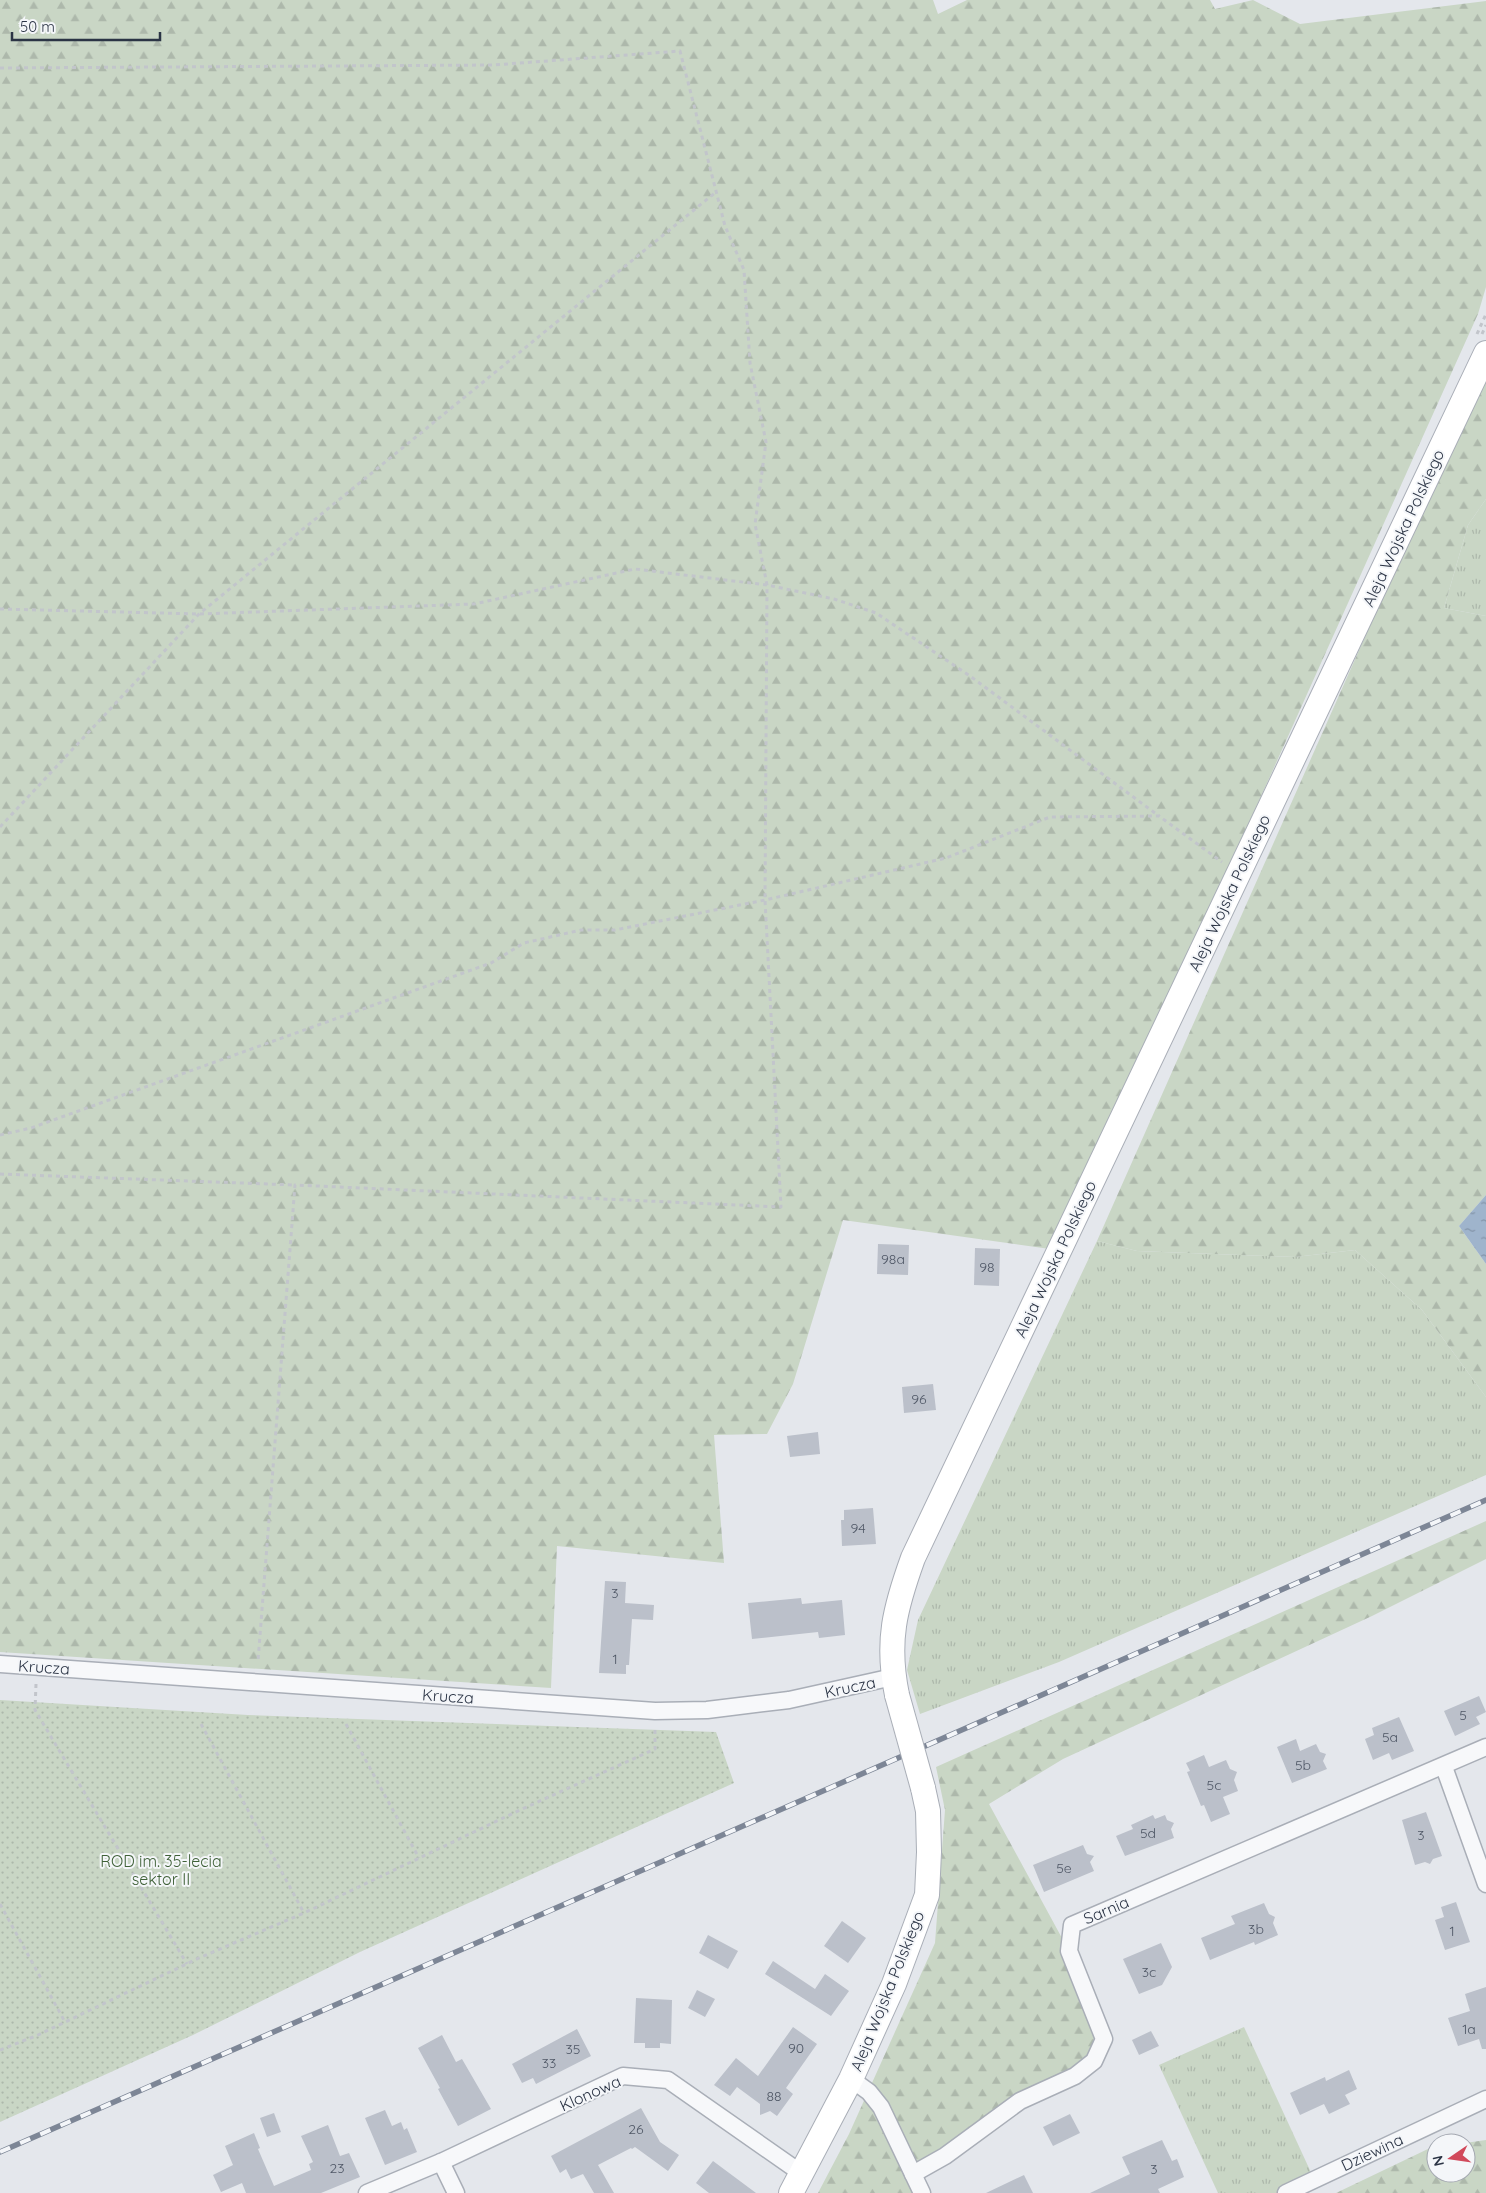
<svg xmlns="http://www.w3.org/2000/svg" width="1486" height="2193" font-family="Quicksand,sans-serif">
<defs>
<pattern id="grass-tufts" width="24" height="20" patternUnits="userSpaceOnUse" patternTransform="scale(1.25)"><rect width="24" height="20" fill="#c9d6c5"/><path d="M3 7l-1-3M5 7V3M7 7l1-3M15 17l-1-3M17 17v-4M19 17l1-3" fill="none" stroke="#adb8ab"/></pattern>
<pattern id="forest-firs" width="22" height="20" patternUnits="userSpaceOnUse" patternTransform="scale(1.25)"><rect width="22" height="20" fill="#c9d6c5"/><path d="M5 1l3.5 6h-7zM16 11l3.5 6h-7z" fill="#adb8ab"/></pattern>
<pattern id="garden-dots" width="8" height="8" patternUnits="userSpaceOnUse" patternTransform="scale(1.25)"><rect width="8" height="8" fill="#c9d6c5"/><path d="M2 2h.1M6 6h.1" fill="none" stroke="#adb8ab" stroke-width="1.8" stroke-linecap="round"/></pattern>
<pattern id="water-ripples" width="26" height="14" patternUnits="userSpaceOnUse" patternTransform="scale(1.25)"><rect width="26" height="14" fill="#9fb4cc"/><path d="M2 4q2-2 4 0t4 0M15 11q2-2 4 0t4 0" fill="none" stroke="#8293a7"/></pattern>
</defs>
<rect width="100%" height="100%" fill="#e4e7ec"/>
<g fill="url(#grass-tufts)">
<path d="M1486,499V616L1444,608L1468,525Z"/>
<path d="M1097,1241L1137,1251L1295,1257L1355,1250L1422,1310L1486,1397V1475L1059,1662L920,1714L907,1670L918,1620Z"/>
<path d="M1244,2027L1314,2179L1286,2193H1218L1159,2065Z"/>
</g>
<g fill="url(#forest-firs)">
<path d="M0,0H933L938,14L967,0H1210L1215,9L1253,0L1300,24L1486,1V287L1478,314L1057,1250L843,1220L793,1384L767,1434L714,1435L724,1563L557,1546L551,1688L0,1652Z"/>
<path d="M1486,364V499L1468,525L1444,608L1486,616V1195L1459,1226L1486,1264V1397L1422,1310L1355,1250L1295,1257L1137,1251L1097,1241Z"/>
<path d="M1486,1521V1559L1372,1616L1063,1759L989,1804L1069,1951L1104,2039L1094,2061L913,2173L922,2193H818L849,2134L935,1943L945,1810L936,1767Z"/>
<path d="M1486,2140V2193H1336L1430,2148L1436,2147V2173H1466L1465,2143Z"/>
</g>
<path fill="url(#garden-dots)" d="M0,1700L248,1715L716,1732L734,1783L360,1952L193,2035L0,2122Z"/>
<path fill="url(#water-ripples)" d="M1486,1195V1264L1459,1226Z"/>
<g fill="#bbc0ca">
<path d="M878,1244L909,1245L908,1275L877,1274Z"/>
<path d="M975,1248L1000,1249L999,1286L974,1285Z"/>
<path d="M933,1384L936,1410L904,1413L902,1387Z"/>
<path d="M818,1432L820,1454L790,1457L787,1436Z"/>
<path d="M873,1508L876,1544L842,1546L841,1520H844V1510Z"/>
<path d="M605,1581L626,1582L625,1603L654,1605L653,1620L632,1619L629,1665H626V1674L599,1673Z"/>
<path d="M801,1598L802,1604L842,1600L845,1635L819,1638L818,1632L752,1639L748,1603Z"/>
<path d="M1479,1696L1486,1712L1476,1717L1480,1724L1455,1736L1444,1711Z"/>
<path d="M1399,1717L1414,1751L1392,1760L1389,1753L1373,1760L1365,1739L1374,1735L1372,1728Z"/>
<path d="M1296,1739L1300,1751L1316,1744L1320,1752L1326,1754L1323,1761L1327,1769L1292,1783L1277,1747Z"/>
<path d="M1204,1755L1209,1767L1226,1760L1230,1769L1237,1772L1234,1780L1238,1791L1223,1797L1230,1814L1211,1822L1204,1805L1201,1806L1187,1772L1190,1771L1186,1763Z"/>
<path d="M1426,1812L1442,1856L1433,1859L1430,1864L1425,1862L1415,1865L1402,1820Z"/>
<path d="M1153,1815L1155,1819L1165,1815L1167,1820L1174,1823L1171,1829L1174,1838L1125,1856L1116,1836L1133,1829L1131,1825Z"/>
<path d="M1083,1845L1087,1854L1094,1856L1090,1862L1094,1871L1044,1892L1033,1865Z"/>
<path d="M1456,1902L1470,1942L1445,1950L1435,1920L1444,1917L1441,1907Z"/>
<path d="M1264,1903L1269,1914L1275,1917L1273,1923L1278,1935L1255,1945L1254,1942L1210,1960L1201,1938L1235,1924L1231,1916Z"/>
<path d="M842,1921L866,1938L848,1963L824,1946Z"/>
<path d="M708,1935L738,1951L728,1969L699,1953Z"/>
<path d="M1161,1943L1172,1967L1162,1985L1139,1994L1123,1959Z"/>
<path d="M773,1961L815,1989L825,1974L849,1991L831,2016L765,1974Z"/>
<path d="M1486,1987V2049H1482L1479,2039L1458,2046L1448,2018L1470,2011L1465,1994Z"/>
<path d="M697,1990L715,1999L705,2017L688,2008Z"/>
<path d="M636,1998L672,2000L671,2044L660,2043V2048H645V2043H634Z"/>
<path d="M793,2027L817,2044L786,2088L793,2094L777,2116L770,2111L760,2115V2104L737,2087L730,2096L714,2085L736,2058L758,2076Z"/>
<path d="M577,2029L591,2056L536,2084L533,2078L522,2083L512,2064Z"/>
<path d="M1151,2031L1159,2046L1139,2055L1132,2040Z"/>
<path d="M442,2035L456,2062L462,2059L491,2109L458,2126L438,2089L440,2088L418,2048Z"/>
<path d="M1349,2070L1357,2089L1345,2095L1350,2104L1329,2114L1324,2104L1300,2115L1290,2093L1325,2077L1326,2081Z"/>
<path d="M641,2108L660,2142L679,2155L668,2171L635,2147L632,2149L631,2148L598,2165L614,2193H594L583,2174L571,2179L566,2169L560,2173L551,2156Z"/>
<path d="M385,2110L392,2126L401,2122L404,2130L407,2128L417,2152L385,2165L365,2118Z"/>
<path d="M274,2113L281,2132L267,2137L260,2118Z"/>
<path d="M1070,2114L1080,2133L1053,2146L1043,2127Z"/>
<path d="M328,2125L340,2156L349,2153L360,2177L321,2193H246L242,2183L221,2192L213,2175L233,2165L225,2146L254,2133L260,2148L258,2149L274,2186L311,2170L309,2164L313,2162L301,2136Z"/>
<path d="M1162,2140L1172,2161L1177,2159L1184,2177L1158,2189L1160,2193H1090L1130,2174L1122,2157Z"/>
<path d="M713,2161L756,2193H709L696,2183Z"/>
<path d="M1024,2175L1033,2193H986Z"/>
</g>
<g fill="none" stroke-linecap="round" stroke-linejoin="round">
<defs>
<g id="street">
<path d="M0,1664L655,1711L707,1710L789,1700L893,1677"/>
<path d="M1444,1767L1486,1884"/>
<path d="M851,2079L869,2092L881,2107L922,2193"/>
<path d="M441,2162L456,2193"/>
<path d="M913,2174L945,2156L1020,2101L1075,2076L1094,2061L1104,2039L1069,1951L1072,1925L1486,1747"/>
<path d="M367,2193L441,2162L623,2076L668,2080L801,2173"/>
<path d="M1286,2193L1486,2099"/>
</g>
<g id="secondary">
<path d="M897,1695C886,1641 895,1608 913,1558L1486,353"/>
<path d="M791,2193L851,2079L894,1984L927,1895L929,1852L928,1811L923,1788"/>
</g>
</defs>
<use href="#street" stroke="#a9aeb7" stroke-width="19"/>
<use href="#secondary" stroke="#a9aeb7" stroke-width="26"/>
<g stroke="#c2c5cb" stroke-width="3" stroke-dasharray="4 4" stroke-linecap="butt">
<path d="M0,68L493,65L680,51L725,226L744,270L750,363L766,442L755,524L767,585L765,900L781,1207L295,1185L258,1661"/>
<path d="M1477,334L1486,314"/>
<path d="M1482,334L1486,325"/>
<path d="M0,609L199,614L474,604L635,569L767,585L834,599L876,613L970,676L1159,816"/>
<path d="M0,827L199,614L716,192"/>
<path d="M0,1135L31,1128L491,963L524,943L581,930H615L765,900L946,858L1050,817L1159,816L1222,862"/>
<path d="M0,1174L295,1185"/>
<path d="M36,1684L35,1710L187,1964"/>
<path d="M201,1724L304,1913"/>
<path d="M346,1724L419,1858"/>
<path d="M0,1904L65,2022"/>
<path d="M0,2050L38,2035L199,1958L304,1913L520,1810L655,1749V1728"/>
</g>
<use href="#street" stroke="#f7f8fa" stroke-width="16"/>
<use href="#secondary" stroke="#fff" stroke-width="24"/>
<defs>
<path id="rail" d="M0,2152L1486,1500"/>
</defs>
<use href="#rail" stroke="#7d8696" stroke-width="5.5"/>
<use href="#rail" stroke="#f4f6f9" stroke-width="4" stroke-dasharray="11" stroke-linecap="butt"/>
<defs>
<path id="secondary-bridge" d="M897,1695L923,1788"/>
</defs>
<use href="#secondary-bridge" stroke="#a9aeb7" stroke-width="26" stroke-linecap="butt"/>
<use href="#secondary-bridge" stroke="#fff" stroke-width="24"/>
</g>
<g text-anchor="middle" dominant-baseline="central" stroke-width="4" stroke-linejoin="round" paint-order="stroke">
<g font-size="14" fill="#4f5766">
<text x="893" y="1259">98a</text>
<text x="987" y="1267">98</text>
<text x="919" y="1399">96</text>
<text x="858" y="1528">94</text>
<text x="615" y="1593">3</text>
<text x="615" y="1659">1</text>
<text x="1463" y="1715">5</text>
<text x="1390" y="1737">5a</text>
<text x="1303" y="1765">5b</text>
<text x="1214" y="1785">5c</text>
<text x="1148" y="1833">5d</text>
<text x="1421" y="1835">3</text>
<text x="1064" y="1868">5e</text>
<text x="1256" y="1929">3b</text>
<text x="1452" y="1931">1</text>
<text x="1149" y="1972">3c</text>
<text x="1469" y="2029">1a</text>
<text x="796" y="2048">90</text>
<text x="573" y="2049">35</text>
<text x="549" y="2063">33</text>
<text x="774" y="2096">88</text>
<text x="636" y="2129">26</text>
<text x="337" y="2168">23</text>
<text x="1154" y="2169">3</text>
</g>
<g font-size="16" fill="#2b3445" stroke="#f4f6f9">
<text transform="translate(1403 528) rotate(-65)">Aleja Wojska Polskiego</text>
<text transform="translate(1229 893) rotate(-65)">Aleja Wojska Polskiego</text>
<text transform="translate(1055 1259) rotate(-65)">Aleja Wojska Polskiego</text>
<text transform="translate(44 1667) rotate(4)">Krucza</text>
<text transform="translate(850 1687) rotate(-12)">Krucza</text>
<text transform="translate(448 1696) rotate(4)">Krucza</text>
<text transform="translate(1106 1910) rotate(-23)">Sarnia</text>
<text transform="translate(887 1991) rotate(-68)">Aleja Wojska Polskiego</text>
<text transform="translate(590 2093) rotate(-24)">Klonowa</text>
<text transform="translate(1372 2152) rotate(-25)">Dziewina</text>
</g>
<g font-size="16" fill="#3f6138" stroke="#f4f6f9">
<text x="161" y="1861">ROD im. 35-lecia<tspan x="161" dy="18">sektor II</tspan></text>
</g>
</g>
<g transform="translate(1451 2158) rotate(257)"><circle r="24" fill="#f4f6f9" stroke="#a4a8b1"/>
<path d="M0-4L9 19L0 12L-9 19Z" fill="#d1495b"/>
<text y="-8" font-size="14" font-weight="bold" text-anchor="middle" fill="#2b3445">N</text>
</g>
<path d="M12 32v8h148v-8" fill="none" stroke="#2b3445" stroke-width="2.5"/>
<text x="20" y="32" font-size="15" fill="#2b3445" stroke="#f4f6f9" stroke-width="4" paint-order="stroke">50 m</text>
</svg>
